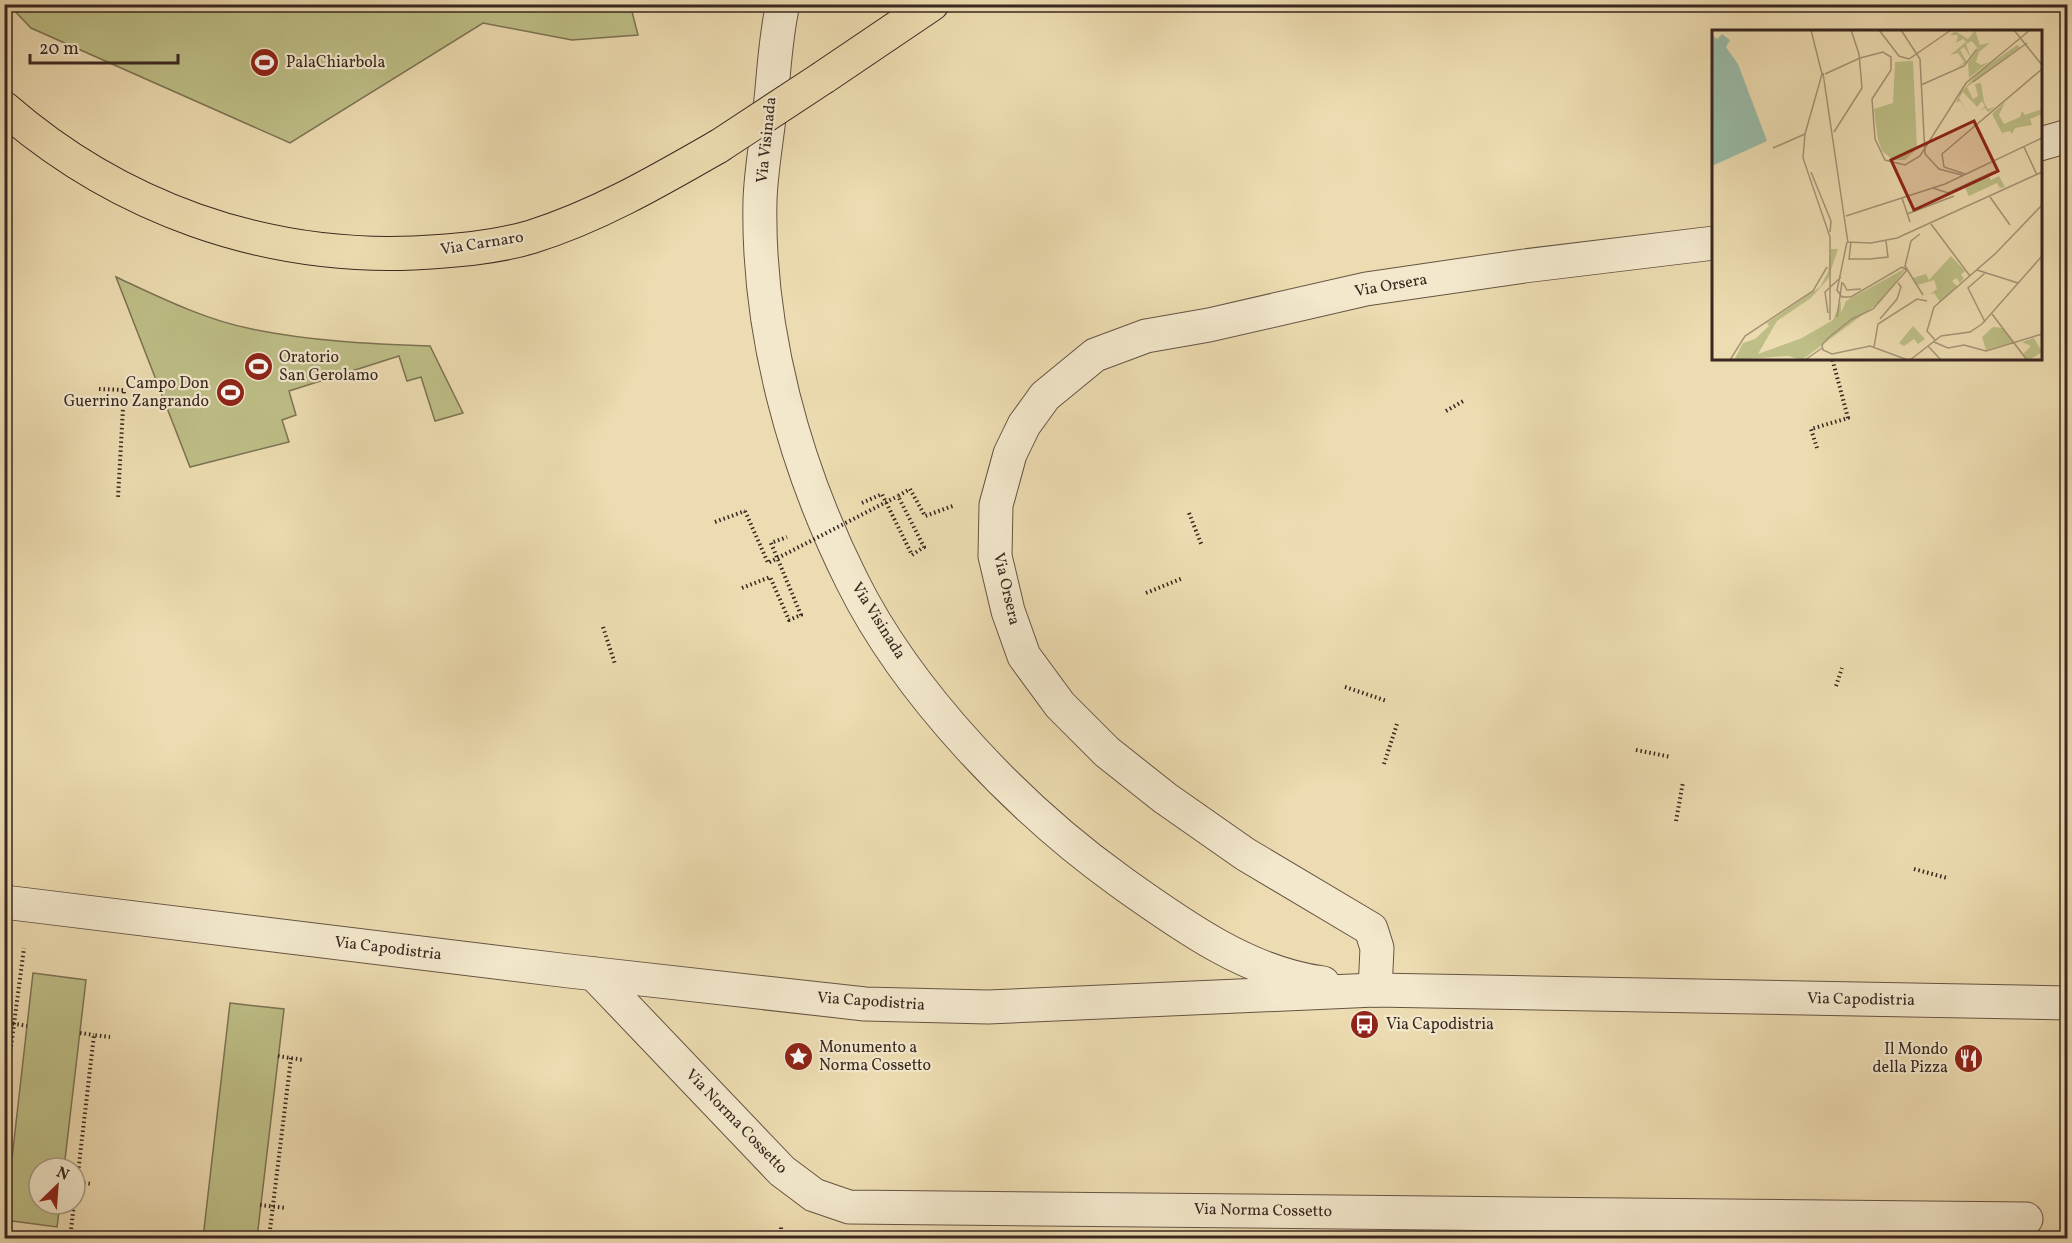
<svg xmlns="http://www.w3.org/2000/svg" width="2072" height="1243" font-family="Vollkorn,serif">
<rect width="100%" height="100%" fill="#eddcb1"/>
<filter id="stains"><feTurbulence type="fractalNoise" baseFrequency=".00333" numOctaves="4"/><feColorMatrix values="0 0 0 0 .2 0 0 0 0 .09 0 0 0 0 .02 0 0 0 .5 -.17"/></filter>
<radialGradient id="worn" r=".72"><stop offset=".6" stop-color="#630" stop-opacity="0"/><stop offset="1" stop-color="#630" stop-opacity=".3"/></radialGradient>
<g fill="#bebf87" stroke="#7c7354" stroke-width="1.5">
<path d="M630,4L638,35L572,40L483,23L290,143L31,28L9,5Z"/>
<path d="M116,277C159,297 205,320 252,329C311,341 370,344 430,346L463,413L435,421L421,377L407,381L399,356L289,391L296,415L282,420L289,442L190,467Z"/>
<path d="M33,973L86,980L64,1168H39V1204H60L57,1227L5,1220Z"/>
<path d="M230,1003L284,1009L257,1238H203Z"/>
</g>
<g fill="none" stroke-linecap="round" stroke-linejoin="round">
<defs>
<g id="minor">
<path d="M783,4C775,38 774,74 770,109C767,139 761,170 760,200C757,330 794,465 852,581C908,694 1019,809 1121,882C1180,924 1249,974 1323,983"/>
<path d="M2040,144L2068,136"/>
<path d="M4,902L569,971L865,1004L988,1007L1375,990L2068,1003"/>
<path d="M594,974L782,1171L814,1195L849,1207L2026,1219"/>
<path d="M1375,990L1377,948L1371,929L1245,854L1165,798L1107,752L1060,705L1024,656L1008,611L995,556L996,505L1010,454L1024,425L1045,396L1095,355L1146,336L1209,325L1366,289L1524,266L1714,243"/>
</g>
<g id="major">
<path d="M824,77L932,4"/>
<path d="M4,108C119,208 263,259 414,253C453,251 493,248 531,237C598,216 658,181 719,146"/>
</g>
</defs>
<use href="#minor" stroke="#665444" stroke-width="35"/>
<use href="#major" stroke="#392720" stroke-width="35"/>
<g stroke="#392720" stroke-width="4" stroke-dasharray="1.5 3" stroke-linecap="butt">
<path d="M99,389L124,390L118,498"/>
<path d="M1446,411L1465,400"/>
<path d="M1817,448L1811,429L1848,418L1832,358"/>
<path d="M862,503L882,494L912,555L924,547L898,496L910,489L925,516L953,506"/>
<path d="M1189,513L1202,546"/>
<path d="M715,522L745,511"/>
<path d="M742,588L770,577L789,620L801,615L771,543L787,537"/>
<path d="M1146,593L1183,578"/>
<path d="M603,627L615,664"/>
<path d="M1836,686L1842,668"/>
<path d="M1345,687L1387,701"/>
<path d="M1636,750L1671,757"/>
<path d="M1384,764L1397,724"/>
<path d="M1676,821L1683,782"/>
<path d="M1914,869L1947,878"/>
<path d="M4,1022L27,1026"/>
<path d="M80,1033L94,1035"/>
<path d="M278,1056L303,1060"/>
<path d="M4,1100L24,948"/>
<path d="M4,1172L10,1173"/>
<path d="M75,1182L92,1184"/>
<path d="M75,1199L94,1035L110,1037"/>
<path d="M260,1205L286,1208"/>
<path d="M70,1238L74,1204"/>
<path d="M269,1238L291,1058"/>
<path d="M781,1238V1225"/>
</g>
<use href="#minor" stroke="#f3e8cc" stroke-width="33"/>
<use href="#major" stroke="#eddcb1" stroke-width="33"/>
<defs>
<path id="major-bridge" d="M719,146L824,77"/>
</defs>
<use href="#major-bridge" stroke="#392720" stroke-width="35" stroke-linecap="butt"/>
<path stroke="#392720" stroke-width="4" stroke-dasharray="1.5 3" stroke-linecap="butt" d="M745,511L768,563L898,496"/>
<use href="#major-bridge" stroke="#eddcb1" stroke-width="33"/>
</g>
<defs>
<symbol id="stadium-disc" viewBox="-11 -11 22 22"><circle r="9.5" fill="#8f2418" stroke="#f3e8cc"/><path d="M0-5a6.5 5 0 1 0 0 10a6.5 5 0 1 0 0-10ZM-3.5-1.8h7v3.6h-7Z" fill="#fff"/></symbol>
<symbol id="bus-disc" viewBox="-11 -11 22 22"><circle r="9.5" fill="#8f2418" stroke="#f3e8cc"/><path d="M-5-6H5V4H4V6H2V4H-2V6H-4V4H-5ZM-3.5-4V0h7V-4ZM-3.5 1.2v1.5H-2V1.2ZM2 1.2v1.5H3.5V1.2Z" fill="#fff"/></symbol>
<symbol id="sight-disc" viewBox="-11 -11 22 22"><circle r="9.5" fill="#8f2418" stroke="#f3e8cc"/><path d="M0-6L1.8-2.2L6-1.7L2.9 1.2L3.7 5.4L0 3.3L-3.7 5.4L-2.9 1.2L-6-1.7L-1.8-2.2Z" fill="#fff"/></symbol>
<symbol id="restaurant-disc" viewBox="-11 -11 22 22"><circle r="9.5" fill="#8f2418" stroke="#f3e8cc"/><path d="M-5-6h1v4h1v-4h1v4h1v-4h1v5L-1.5 .5V6h-2V.5L-5-1ZM5-6V6H3V1.5H1.5Q1.5-4 5-6Z" fill="#fff"/></symbol>
</defs>
<g fill-rule="evenodd">
<use href="#stadium-disc" x="248" y="46" width="33" height="33"/>
<use href="#stadium-disc" x="242" y="350" width="33" height="33"/>
<use href="#stadium-disc" x="214" y="376" width="33" height="33"/>
<use href="#bus-disc" x="1348" y="1008" width="33" height="33"/>
<use href="#sight-disc" x="782" y="1040" width="33" height="33"/>
<use href="#restaurant-disc" x="1952" y="1042" width="33" height="33"/>
</g>
<g text-anchor="middle" dominant-baseline="central" stroke-width="4.5" stroke-linejoin="round" paint-order="stroke">
<g font-size="16" fill="#392720" stroke="#f3e8cc" text-anchor="start">
<text x="286" y="63">PalaChiarbola</text>
<text x="279" y="358">Oratorio<tspan x="279" dy="18">San Gerolamo</tspan></text>
<text x="209" y="384" text-anchor="end">Campo Don<tspan x="209" dy="18">Guerrino Zangrando</tspan></text>
<text x="1386" y="1025">Via Capodistria</text>
<text x="819" y="1048">Monumento a<tspan x="819" dy="18">Norma Cossetto</tspan></text>
<text x="1948" y="1050" text-anchor="end">Il Mondo<tspan x="1948" dy="18">della Pizza</tspan></text>
</g>
<g font-size="16" fill="#392720" stroke="#f3e8cc">
<text transform="translate(767 140) rotate(-84)">Via Visinada</text>
<text transform="translate(482 244) rotate(-9)">Via Carnaro</text>
<text transform="translate(1391 286) rotate(-10)">Via Orsera</text>
<text transform="translate(1006 589) rotate(77)">Via Orsera</text>
<text transform="translate(878 621) rotate(58)">Via Visinada</text>
<text transform="translate(388 949) rotate(7)">Via Capodistria</text>
<text transform="translate(1861 1000) rotate(1)">Via Capodistria</text>
<text transform="translate(871 1002) rotate(4)">Via Capodistria</text>
<text transform="translate(736 1122) rotate(46)">Via Norma Cossetto</text>
<text transform="translate(1263 1211) rotate(1)">Via Norma Cossetto</text>
</g>
</g>
<g transform="translate(1712 30)">
<rect width="330" height="330" fill="#eddcb1"/>
<path d="M263,0L268,15L278,13L267,22L264,32L269,35L277,32L257,48L256,33L266,19L260,11L254,14L259,28L252,17L248,20L255,32L245,38L252,32L246,23L238,25L254,12L251,9L244,13L246,5H238L243,1L256,9ZM201,31L205,119L193,130H181L170,121L166,110L162,79L181,73L183,32ZM293,72L287,85L292,94L308,87L310,81L313,85L330,79V84L318,89L320,95L303,98L300,104L298,101L290,103L280,84ZM276,145L279,150L287,146L293,157L288,158L285,153L257,166L252,156ZM239,226L253,241L249,245L252,248L248,253L244,248L240,251L245,256L228,272L222,263L218,264L225,259L222,250L206,255L201,248L214,244L217,250ZM201,296L213,309L206,314L202,309L192,316L187,313ZM281,297L291,298L302,312L274,320L270,307ZM322,308L330,322L317,330L310,325L319,316L310,312Z" fill="#bebf87"/>
<path d="M305,15L308,17L255,57L261,69L266,66L263,54L269,53L272,72L276,79L283,77L276,82L273,78L268,81L273,76L270,71L265,77L251,62L247,68L255,82L248,71L244,73L248,63L268,41ZM119,219H126L116,249L99,268L65,291L46,324L90,308L121,290L129,271V283L134,271L194,238L169,271L90,330L76,326L22,330L31,313L43,309L57,296L55,293L108,257L116,242Z" fill="#bebf87"/>
<path d="M10,4L18,10L14,17L26,34L55,111L0,136V5L5,9Z" fill="#99bcaa"/>
<path fill="none" stroke="#a59477" stroke-width="1.5" d="M99,0L110,44L93,104L91,128L118,207V290M167,0L187,26L197,29L239,0M189,0L208,29L213,124L227,139L250,145M302,0L330,35M148,28L171,22L179,27V40L160,69L163,109L173,130L193,135L208,126L254,53L318,0M111,43L136,213M113,44L148,28M261,52L315,13M209,55L252,36L265,19M122,102L150,58L147,24L139,0M312,117L325,145M61,118L93,104M99,142L119,191L118,202M253,144L232,137L230,124L330,39M221,158L236,163L283,141M278,167L298,195M190,168L198,192M195,184L242,166M134,186L233,154L330,108M219,194L258,246M208,204L199,211L193,236L211,265M135,212L125,260L130,267H139L190,237L195,240L161,279L140,289L116,308L110,315L111,320L120,324L158,316L196,330M135,212L159,213L185,208L330,142M139,212L137,229H158L176,227L174,211M265,240L306,253M131,253L135,260L149,259M222,277L284,223L330,175M222,277L215,301L223,310M116,283L113,262L129,247M280,284L315,330M125,287L130,252M168,289L185,269L189,257L186,253M273,292L256,258L273,243M222,312L236,318L252,315L274,321L330,304M216,316L229,330M162,317L166,294L205,269L215,271M18,330L33,306L101,261L115,237M93,330L110,318M198,330L229,306L258,302L270,294L330,226"/>
<path fill="#8f2418" fill-opacity="0.15" stroke="#8f2418" stroke-width="3" d="M262,91L286,141L202,180L179,130Z"/>
<rect width="330" height="330" fill="none" stroke="#392720" stroke-width="3"/>
</g>
<rect width="2072" height="1243" fill="none" stroke="#eddcb1" stroke-width="24"/>
<rect x="6" y="6" width="2060" height="1231" fill="none" stroke="#392720" stroke-width="3"/>
<rect x="12" y="12" width="2048" height="1219" fill="none" stroke="#392720" stroke-width="1.5"/>
<g transform="translate(57 1186) rotate(25)"><circle r="28" fill="#f3e8cc" stroke="#a99b87" stroke-width="1.5"/>
<path d="M0-4.5L10 22L0 15L-10 22Z" fill="#8f2418"/>
<text y="-9" font-size="16" font-weight="bold" text-anchor="middle" fill="#392720">N</text>
</g>
<path d="M30 54v9h148v-9" fill="none" stroke="#392720" stroke-width="3"/>
<text x="39" y="54" font-size="18" fill="#392720" stroke="#f3e8cc" stroke-width="4.5" paint-order="stroke">20 m</text>
<rect width="100%" height="100%" filter="url(#stains)"/>
<rect width="100%" height="100%" fill="url(#worn)"/>
</svg>
